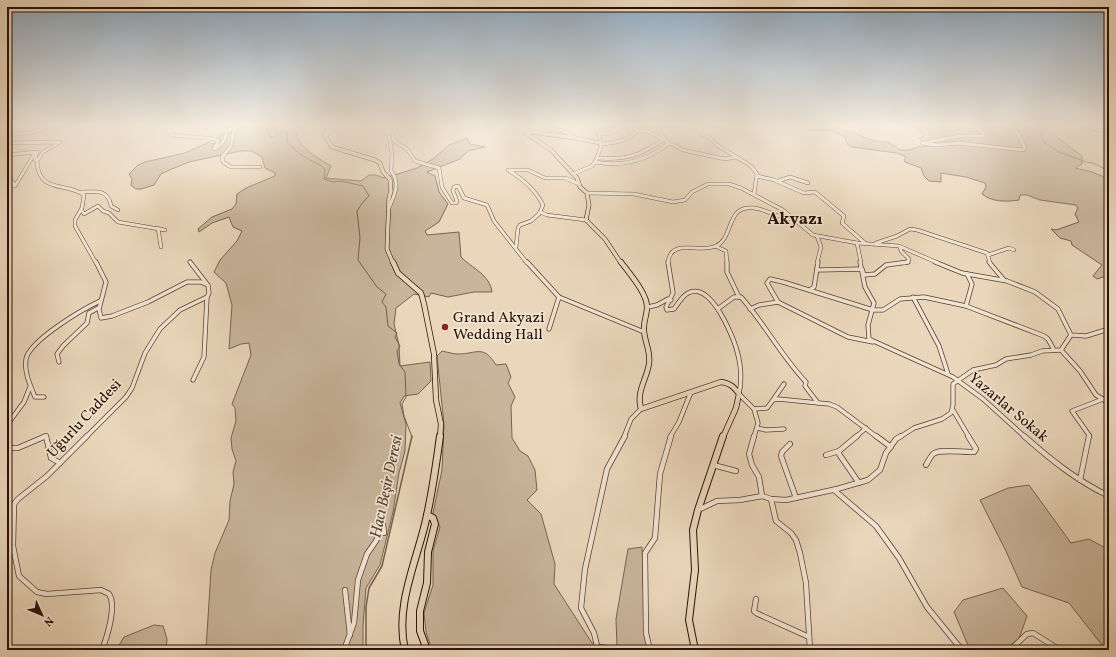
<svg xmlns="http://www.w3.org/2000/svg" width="1116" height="657" font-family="Vollkorn,serif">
<rect width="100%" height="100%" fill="#ead6ba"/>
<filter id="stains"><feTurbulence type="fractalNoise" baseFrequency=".005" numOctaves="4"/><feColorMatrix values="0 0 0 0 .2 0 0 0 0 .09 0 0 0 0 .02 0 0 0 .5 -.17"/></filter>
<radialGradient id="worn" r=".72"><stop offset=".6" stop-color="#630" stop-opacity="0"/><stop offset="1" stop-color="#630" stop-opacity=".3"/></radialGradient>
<g fill="#c9b59b" stroke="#786350">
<path d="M247,125H274L276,128L292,125H309L300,129L296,136C304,150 317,158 331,166L326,178L361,181L369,175H376L384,178L404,172L417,168L433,159L449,145L467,138L470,144L485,147L468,151L460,159L427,172L435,176L439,192L448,204L439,222L425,231L427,235L459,232L461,257C472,268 490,275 492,292H474L448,297L431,293L429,297L414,294L396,308L394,324L399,345L400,366L430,362L431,381L418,394L404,396L400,403L406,424L405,451L399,473L393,512L380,565L366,588L363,626V650H206L211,570L215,553L229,520L230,501L234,484L233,472L236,461L232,449L231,438L236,421L235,408L232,404L251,355L249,343L241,344L229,349L232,305L226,283L214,272L220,260L237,241L242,231L233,227L229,217L212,223L199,232L198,229L212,217L232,209L236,204L237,194L246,188L275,176V173L265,168L262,157L252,151H240L189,162L172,169L161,174L154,185L141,189H136L131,185L132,179L129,174L138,165L145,162L185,153L209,142L212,144L216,143L220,135L231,133Z"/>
<path d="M803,125H832L844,131L853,132L868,139L880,142H888L900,150H908L922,146H936L925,143L919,138L925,135L918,131L917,125L931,129L937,127L949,131L965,128L960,125H1041L1082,156V164L1075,168L1092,172L1109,179V277H1103L1097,279L1093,276L1102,265L1072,245L1071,241L1060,238L1051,229L1056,230L1079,222L1075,214L1078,208L1076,205L1040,200L1027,195H1020L1019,200C1008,202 991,202 982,194L986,187L985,183L966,177L941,173V182L929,181L924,176L921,168L905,162L904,160L906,157L897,153L852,147L847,144L845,137C839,134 833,131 827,130C818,129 809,133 803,125Z"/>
<path d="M442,351C447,352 453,354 458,354C477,354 483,344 496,365L506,364L511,377L508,383L515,397L511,406L512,438L520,451L528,456L535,470L537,490L527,500L541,514L555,564L554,584L592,643L617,647L616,619L628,549L642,547L644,606L650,650H432L426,632L424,613L433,585V551L440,527L433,513L442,470L444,425L437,356Z"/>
<path d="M1029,485L1071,543L1089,539L1109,550V650H1106L1069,603L1022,587L1005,549L980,500L1008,488Z"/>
<path d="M1003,588L1027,616L1015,650H970L954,612L963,600Z"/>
<path d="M154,625L163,626L167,639L166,650H116L124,637Z"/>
</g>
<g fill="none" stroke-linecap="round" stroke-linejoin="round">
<g stroke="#755f4c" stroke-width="1">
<path d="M277,125L268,127L267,129L271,138L283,132H287V142C292,148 298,153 305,157C312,162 319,163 325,169L324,179L333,182L341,181L363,186L369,196L363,202L357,211L360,238L358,260L377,287L386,294L382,302L386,307L388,326L397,333L395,337L400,346L397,351L399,364L405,372L406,397L402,404L404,416L412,437"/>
<path d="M1027,125L1040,134L1045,143L1059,152L1086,162L1093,163L1109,171"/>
</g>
<path stroke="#755f4c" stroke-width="1.5" d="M366,650V607L369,588L382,566L412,436"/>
<defs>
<g id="minor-far2">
<path d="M166,125L170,130"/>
<path d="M172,125L169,131L172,135L216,139L218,142L214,149C222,146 225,140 227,132L223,129L234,130"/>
<path d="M219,125L229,126L235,129"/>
<path d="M389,125L388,129L393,133V140L408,150L415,161L439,168L442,187L452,203H456L457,201L453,191L454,187L458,186L464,198L487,205L494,221L527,263"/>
<path d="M613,125L649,132L683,150L725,159L736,157"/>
<path d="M655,125L666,141"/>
<path d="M696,125L701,134L710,138L717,145L751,166L757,174L754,194"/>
<path d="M971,125L984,134V136H960L922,143L937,145L958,143L1023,150L1025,148L1018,134L1006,125"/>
<path d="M1107,125L1109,127"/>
<path d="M593,126L600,125"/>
<path d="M234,130L231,146L222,157L223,162L231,167H260"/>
<path d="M388,130L392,154L391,171C401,182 394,196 389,208"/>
<path d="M599,134L612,133L620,126"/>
<path d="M7,135L33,132L52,125"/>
<path d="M325,136L338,125"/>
<path d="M575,138L600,143"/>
<path d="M7,143L60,142L43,152L37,161"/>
<path d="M600,144C616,143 627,141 639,130"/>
<path d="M7,155L37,152L35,160L37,161C38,194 67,182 84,195L82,208L75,220V226L96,263"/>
<path d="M597,158C626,160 640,156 664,139"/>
<path d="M595,162C623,167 647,161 669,143"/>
<path d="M573,174L592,166L595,162L601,147L599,133L593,125"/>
<path d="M757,176L774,180L804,193L815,192L844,216L842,223L865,243"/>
<path d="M10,179L14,184L13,186H15L35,153L34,152"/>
<path d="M778,181L790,177L808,183"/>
<path d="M7,187L13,186"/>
<path d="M81,192C95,192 108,188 111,206L118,210"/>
<path d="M587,193L634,194L673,202L685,200L692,192L708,184H729L741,188L783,210L813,235L857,243L899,246L938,263"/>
<path d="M81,209L84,214L98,206L103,211L109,213L118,222L165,230"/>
<path d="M540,212L547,215L586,220"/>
<path d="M158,228L161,247"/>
<path d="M817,236L821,247L817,263"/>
<path d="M857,243L861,263"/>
<path d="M876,243L897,236L910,229L917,230L987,253L990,263"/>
<path d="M715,246L726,251L727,263"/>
<path d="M516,247L518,228L520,225L531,221L539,214L543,205C535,189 523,179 508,170H528L545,178H565L579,184"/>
<path d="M900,247L901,251L909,259L908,262L904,263"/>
<path d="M988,255L1009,248L1014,250"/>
<path d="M668,263C670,237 700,254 716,246C733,238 727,209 748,208C763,206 777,219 792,219"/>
</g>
<g id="minor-far1">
<path d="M190,262L207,284"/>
<path d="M527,262L559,297L644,332"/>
<path d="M668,262L673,293L666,307L667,310L674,309C678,304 682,296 688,293C711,281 733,336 737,351C741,365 742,380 739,394L754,409L767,408L773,400L778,399L829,404L837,407L877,437"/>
<path d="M727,262V272L739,297"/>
<path d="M860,262L865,287L874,303L868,325L869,339L953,377L983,399L1025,437"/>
<path d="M935,262L962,273L1007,281L1035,292L1058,309L1071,335L1086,336L1109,329"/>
<path d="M989,262L1004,280"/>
<path d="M817,270L862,269L864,275L875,274L886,265L908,262"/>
<path d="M811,289L814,287L818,262"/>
<path d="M913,297L939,346L948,374"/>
<path d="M966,306L972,284L967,274"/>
<path d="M648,307L657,305L668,299L671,300"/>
<path d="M719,308L734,297H741C765,324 781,356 806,382L805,386L818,403"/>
<path d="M750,309L759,305L778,302"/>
<path d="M549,329L559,297"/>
<path d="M873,342L848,337L778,302L767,283L770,279L783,282L873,310H883L900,299L924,297L966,306L1044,336L1048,339L1054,350"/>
<path d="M1061,350L1080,371L1096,395L1109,403"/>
<path d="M59,362L57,354L63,346L87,323L89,313L98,308"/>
<path d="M193,380L204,357L207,297"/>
<path d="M44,397H35C30,385 24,372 26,359C30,340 83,309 100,301"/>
<path d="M773,400L784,384"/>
<path d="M754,409L758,423L754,437"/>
<path d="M953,410L969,437"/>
<path d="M7,425L24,402L30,387"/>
<path d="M757,428L766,430L784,429"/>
<path d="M43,437H46"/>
<path d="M86,437L126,397L132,388L145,353L160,329L180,310L207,297L209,293L208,285L201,282H187L148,302L112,316L101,318L99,309L106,282L96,262"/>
<path d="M624,437L631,419L641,409"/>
<path d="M670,437L679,422L691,392"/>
<path d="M856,437L866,428"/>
<path d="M900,437L914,428L942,419L951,413L953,405V384L973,370L996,365L1006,359L1031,355L1042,351L1061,350L1071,335"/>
<path d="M1089,437V435L1072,411L1103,399"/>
</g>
<g id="minor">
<path d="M87,436L47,476L18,499L14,504L13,546L19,576L37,592L47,594L101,590L109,594C117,606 107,637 102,650"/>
<path d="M754,436L749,454L752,465L759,477L762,496"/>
<path d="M857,436L839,451V454L859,483"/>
<path d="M876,436L891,447"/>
<path d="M1024,436C1050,459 1077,481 1109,496"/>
<path d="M790,444L782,452L781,456L796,498"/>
<path d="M7,448H18L46,436L51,458L60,463"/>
<path d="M826,455L839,451"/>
<path d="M713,465L736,471"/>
<path d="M926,465C928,462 930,457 933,454C940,448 964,453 974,452L976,449L968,436"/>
<path d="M1080,480L1089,436"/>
<path d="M834,490L876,526L899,558L927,607L962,650"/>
<path d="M771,499L776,521L791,533L796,540L800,553L806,583L810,650"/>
<path d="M698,510L717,501L740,500L762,496L771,499L786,500L837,489L868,480L880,470L886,453L896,439L901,436"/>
<path d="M345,590L350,635"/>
<path d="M756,599L754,611L756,613L809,637"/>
<path d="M344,650L354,623L358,580L367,554L376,541L383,524L384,533"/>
<path d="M598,650L594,633L581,608L585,569L607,469L625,436"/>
<path d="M650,650L646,633L645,553L655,538L660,474L671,436"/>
<path d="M1010,650L1027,634L1033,633L1060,650"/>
</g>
<g id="major-far2">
<path d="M332,125L325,132V136L332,147L375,160L380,163L383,172L390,179L391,191L389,198L387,249L393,263"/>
<path d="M514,125L551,150L577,178L580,187L587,193L589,205L586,220L605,239L621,263"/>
<path d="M518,125L531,132L575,138L567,132L539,125"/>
<path d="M1084,125L1109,133"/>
</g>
<g id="major-far1">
<path d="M393,262L398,273L421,293L424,304L434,354L436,400L441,424L440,437"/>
<path d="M621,262C629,273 647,293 647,307C647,315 643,323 644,331C645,343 651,352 649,364C646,381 636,392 641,409L721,382C730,383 734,387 739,394L736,408L723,437"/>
</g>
<g id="major">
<path d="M427,515L433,518L435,524L428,552L427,583L420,611V631L427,650"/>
<path d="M405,650C395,608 415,565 425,524C432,495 436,466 440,436"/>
<path d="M695,650L689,620L695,570L693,530L698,510L723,436"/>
</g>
</defs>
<use href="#minor-far2" stroke="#584232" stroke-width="4"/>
<use href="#minor-far1" stroke="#584232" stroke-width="5"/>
<use href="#minor" stroke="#584232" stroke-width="6"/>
<use href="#major-far2" stroke="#281104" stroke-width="4.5"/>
<use href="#major-far1" stroke="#281104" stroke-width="6"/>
<use href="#major" stroke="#281104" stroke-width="8"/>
<use href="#minor-far2" stroke="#f1e4d2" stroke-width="3"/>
<use href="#minor-far1" stroke="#f1e4d2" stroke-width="3.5"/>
<use href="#minor" stroke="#f1e4d2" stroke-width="4.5"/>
<use href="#major-far2" stroke="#ead6ba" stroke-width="3.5"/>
<use href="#major-far1" stroke="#ead6ba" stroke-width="4.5"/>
<use href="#major" stroke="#ead6ba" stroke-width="6"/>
</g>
<linearGradient id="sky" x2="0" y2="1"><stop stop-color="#8ea7bd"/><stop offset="0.58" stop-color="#f6ede0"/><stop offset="1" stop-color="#f6ede0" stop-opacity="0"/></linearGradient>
<rect width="1116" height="217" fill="url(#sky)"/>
<circle fill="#8f2418" stroke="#f1e4d2" stroke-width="1.5" cx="445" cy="327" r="4"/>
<g text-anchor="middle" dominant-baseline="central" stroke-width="3.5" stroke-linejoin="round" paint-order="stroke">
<g font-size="15" fill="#281104" stroke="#f1e4d2" text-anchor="start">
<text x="453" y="318">Grand Akyazi<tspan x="453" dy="17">Wedding Hall</tspan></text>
</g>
<g font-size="15" fill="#281104" stroke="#f1e4d2">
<text transform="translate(1008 408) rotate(40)">Yazarlar Sokak</text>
<text transform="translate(85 419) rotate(-47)">Uğurlu Caddesi</text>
</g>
<g font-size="16" font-style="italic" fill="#5b4534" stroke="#f1e4d2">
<text transform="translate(387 487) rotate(-78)">Hacı Beşir Deresi</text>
</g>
<g font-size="17" font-weight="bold" fill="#281104" stroke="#f1e4d2">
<text x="795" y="219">Akyazı</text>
</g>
</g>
<rect width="1116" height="657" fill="none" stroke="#ead6ba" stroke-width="24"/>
<rect x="8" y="8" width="1100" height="641" fill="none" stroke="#281104" stroke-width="2"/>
<rect x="12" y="12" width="1092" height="633" fill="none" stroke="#281104"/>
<g transform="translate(42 615) rotate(134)" stroke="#f1e4d2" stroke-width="3" paint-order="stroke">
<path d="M0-3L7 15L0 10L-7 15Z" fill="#281104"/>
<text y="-6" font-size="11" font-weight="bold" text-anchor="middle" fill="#281104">N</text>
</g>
<rect width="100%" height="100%" filter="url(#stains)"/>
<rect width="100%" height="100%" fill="url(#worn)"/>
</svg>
